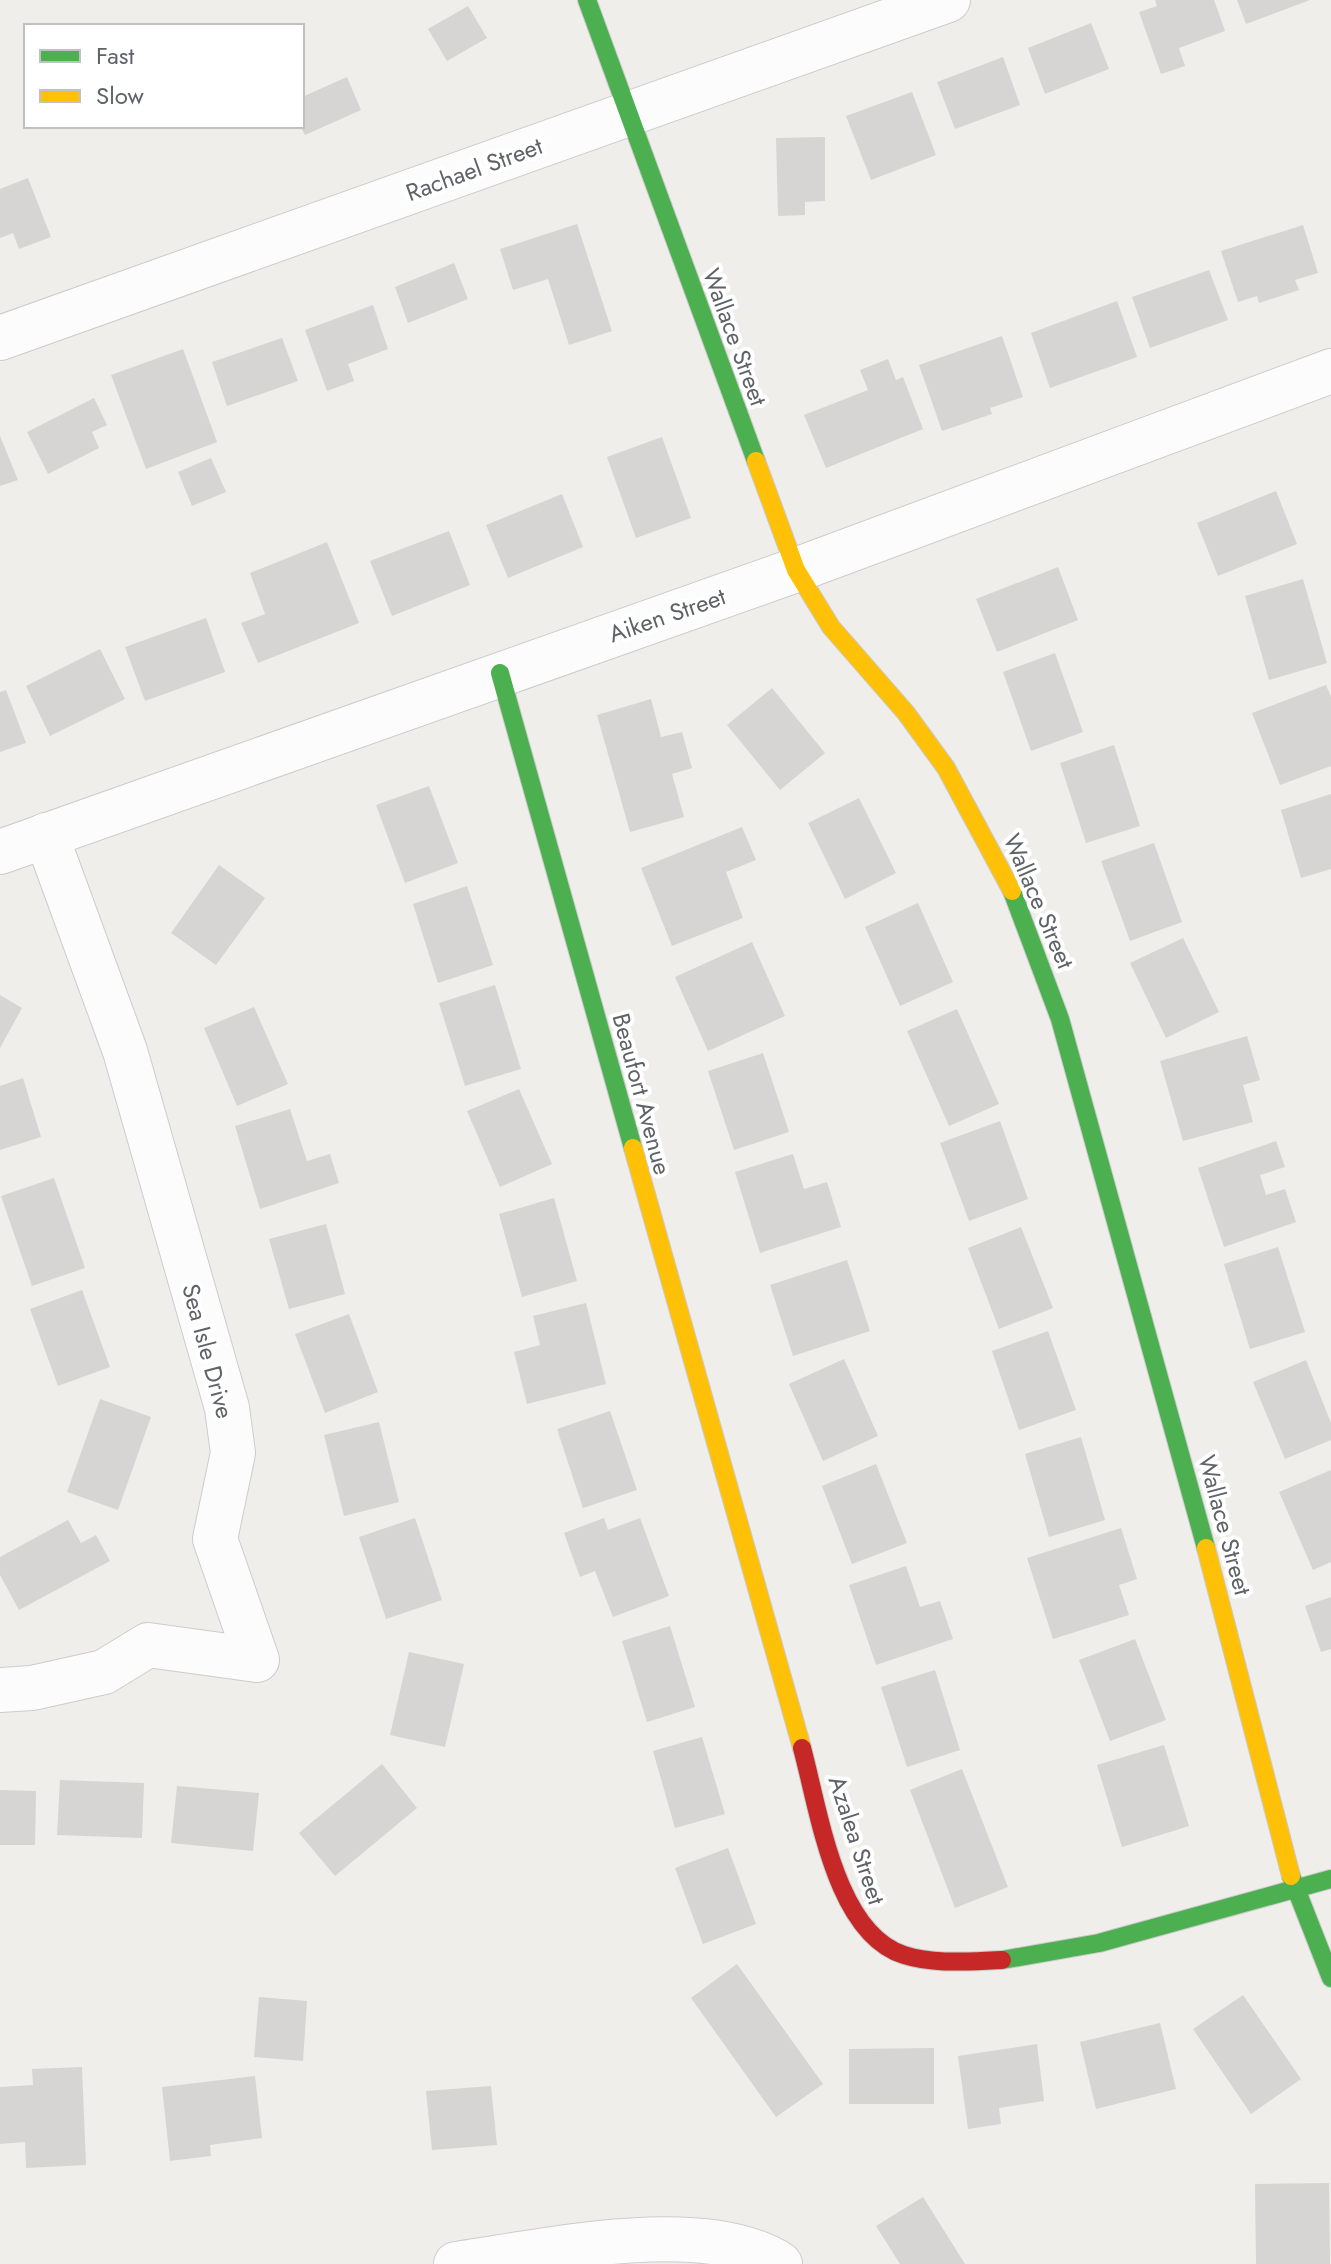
<svg xmlns="http://www.w3.org/2000/svg" width="1331" height="2264" font-family="Jost,sans-serif">
<rect width="100%" height="100%" fill="#efeeea"/>
<g fill="#d6d5d3">
<path d="M1155,0H1214L1225,31L1179,48L1185,66L1161,74L1139,12L1157,6Z"/>
<path d="M1237,0H1310L1246,24Z"/>
<path d="M468,6L487,38L447,61L428,29Z"/>
<path d="M1091,23L1109,69L1045,94L1028,48Z"/>
<path d="M1003,57L1020,105L955,129L937,82Z"/>
<path d="M347,77L361,110L305,135L300,126L302,97Z"/>
<path d="M912,92L936,155L871,180L846,116Z"/>
<path d="M825,137V201L805,202V215L778,216L776,138Z"/>
<path d="M28,178L51,237L19,249L13,233L0,238V189Z"/>
<path d="M577,224L612,331L569,345L548,279L513,290L500,249Z"/>
<path d="M1303,225L1318,273L1295,280L1299,290L1259,303L1257,296L1238,302L1221,251Z"/>
<path d="M454,263L468,299L408,323L395,287Z"/>
<path d="M1209,270L1228,320L1150,348L1132,297Z"/>
<path d="M1117,301L1137,357L1050,388L1031,333Z"/>
<path d="M373,305L388,349L348,364L354,381L327,391L305,330Z"/>
<path d="M1002,336L1023,397L990,408L992,414L942,431L919,365Z"/>
<path d="M282,338L298,381L227,406L212,362Z"/>
<path d="M183,349L217,442L146,469L111,375Z"/>
<path d="M888,359L896,380L903,377L923,429L826,468L804,415L868,390L860,370Z"/>
<path d="M94,398L107,425L92,432L99,448L48,474L27,432Z"/>
<path d="M0,436L18,480L0,486Z"/>
<path d="M662,437L691,518L636,538L607,457Z"/>
<path d="M211,458L226,492L192,506L178,472Z"/>
<path d="M1276,491L1297,544L1218,576L1197,523Z"/>
<path d="M562,494L583,547L508,578L486,525Z"/>
<path d="M449,531L470,585L392,616L370,561Z"/>
<path d="M327,542L359,623L258,663L241,623L265,614L250,573Z"/>
<path d="M1058,567L1078,620L997,652L976,599Z"/>
<path d="M1303,579L1327,663L1269,680L1245,596Z"/>
<path d="M206,618L225,672L145,701L125,647Z"/>
<path d="M100,649L125,699L50,736L26,686Z"/>
<path d="M1055,653L1083,732L1031,751L1003,672Z"/>
<path d="M1326,685L1331,697V766L1280,785L1252,713Z"/>
<path d="M772,688L825,753L780,790L727,725Z"/>
<path d="M6,690L26,743L0,752V692Z"/>
<path d="M651,699L661,737L682,732L692,768L672,774L684,817L630,832L597,715Z"/>
<path d="M1114,745L1140,826L1086,843L1060,763Z"/>
<path d="M429,786L458,863L405,883L376,805Z"/>
<path d="M1331,794V869L1301,878L1281,810Z"/>
<path d="M859,798L896,873L845,899L808,823Z"/>
<path d="M742,827L756,860L726,872L743,918L672,946L641,868Z"/>
<path d="M1154,843L1182,922L1130,941L1101,861Z"/>
<path d="M219,865L265,898L216,965L171,933Z"/>
<path d="M467,886L493,965L438,983L413,904Z"/>
<path d="M918,903L953,982L900,1006L865,927Z"/>
<path d="M1183,938L1219,1012L1166,1038L1130,963Z"/>
<path d="M752,942L785,1016L708,1051L675,977Z"/>
<path d="M495,985L521,1069L465,1086L439,1003Z"/>
<path d="M0,995L22,1008L0,1048Z"/>
<path d="M254,1007L288,1084L237,1106L204,1028Z"/>
<path d="M957,1009L999,1104L949,1126L907,1031Z"/>
<path d="M1247,1036L1260,1080L1243,1085L1253,1122L1183,1141L1160,1061Z"/>
<path d="M763,1053L789,1132L734,1150L708,1071Z"/>
<path d="M23,1078L41,1137L0,1150V1086Z"/>
<path d="M519,1089L552,1164L500,1187L467,1111Z"/>
<path d="M290,1109L307,1161L330,1154L339,1183L260,1209L235,1126Z"/>
<path d="M1000,1121L1028,1199L969,1221L940,1143Z"/>
<path d="M1276,1141L1285,1167L1260,1175L1266,1195L1285,1189L1296,1222L1224,1247L1198,1168Z"/>
<path d="M793,1154L804,1189L827,1182L841,1227L760,1253L735,1172Z"/>
<path d="M54,1178L85,1268L32,1286L1,1196Z"/>
<path d="M554,1198L577,1281L522,1297L499,1214Z"/>
<path d="M326,1224L345,1294L289,1309L269,1239Z"/>
<path d="M1021,1227L1053,1308L999,1329L968,1248Z"/>
<path d="M1278,1247L1305,1332L1250,1349L1224,1264Z"/>
<path d="M847,1260L870,1331L793,1356L770,1285Z"/>
<path d="M82,1290L110,1367L58,1386L30,1309Z"/>
<path d="M586,1303L606,1384L527,1404L514,1352L540,1345L533,1316Z"/>
<path d="M349,1314L378,1392L325,1413L295,1334Z"/>
<path d="M1048,1331L1076,1410L1019,1430L992,1351Z"/>
<path d="M844,1359L878,1436L823,1461L789,1384Z"/>
<path d="M1306,1360L1331,1423V1440L1285,1459L1253,1382Z"/>
<path d="M100,1399L151,1417L118,1510L67,1492Z"/>
<path d="M610,1411L637,1490L583,1508L557,1429Z"/>
<path d="M379,1422L399,1502L344,1516L324,1435Z"/>
<path d="M1081,1437L1105,1520L1049,1537L1025,1454Z"/>
<path d="M876,1464L907,1543L852,1564L822,1486Z"/>
<path d="M1331,1470V1562L1313,1570L1279,1492Z"/>
<path d="M415,1518L442,1600L386,1619L359,1537Z"/>
<path d="M604,1518L608,1530L640,1518L669,1596L613,1617L595,1571L580,1577L564,1533Z"/>
<path d="M68,1520L81,1543L96,1535L110,1561L19,1610L0,1575V1557Z"/>
<path d="M1121,1528L1137,1579L1119,1585L1129,1615L1053,1639L1027,1558Z"/>
<path d="M906,1566L920,1607L940,1601L953,1639L876,1665L849,1585Z"/>
<path d="M1331,1597V1649L1321,1652L1305,1606Z"/>
<path d="M670,1626L695,1707L647,1722L622,1641Z"/>
<path d="M1135,1639L1166,1720L1110,1741L1079,1660Z"/>
<path d="M409,1652L464,1664L445,1747L390,1735Z"/>
<path d="M935,1670L960,1750L907,1767L881,1687Z"/>
<path d="M702,1737L725,1814L675,1828L653,1751Z"/>
<path d="M1164,1745L1189,1826L1122,1847L1097,1765Z"/>
<path d="M382,1764L417,1808L335,1876L299,1833Z"/>
<path d="M962,1769L1008,1887L955,1908L910,1790Z"/>
<path d="M60,1780L144,1783L142,1838L57,1835Z"/>
<path d="M177,1786L259,1793L253,1851L171,1843Z"/>
<path d="M0,1790L36,1791L35,1845H0Z"/>
<path d="M728,1848L756,1924L703,1944L675,1868Z"/>
<path d="M737,1964L823,2084L776,2117L691,1998Z"/>
<path d="M1243,1995L1301,2079L1251,2114L1193,2029Z"/>
<path d="M259,1997L307,2001L303,2061L254,2057Z"/>
<path d="M1160,2023L1176,2089L1096,2109L1080,2042Z"/>
<path d="M1037,2044L1044,2101L999,2108L1001,2124L968,2129L958,2056Z"/>
<path d="M934,2048V2104H849V2049Z"/>
<path d="M82,2067L86,2165L26,2168L25,2142L0,2144V2087L33,2085L32,2069Z"/>
<path d="M255,2076L262,2138L210,2145L211,2156L170,2161L162,2087Z"/>
<path d="M491,2086L497,2145L432,2150L426,2091Z"/>
<path d="M1329,2183L1330,2264H1256L1255,2184Z"/>
<path d="M923,2197L965,2264H900L876,2226Z"/>
</g>
<g fill="none" stroke-linecap="round" stroke-linejoin="round">
<defs>
<g id="street">
<path d="M0,338L948,0"/>
<path d="M0,852L796,570L1331,371"/>
<path d="M0,1690L32,1688L104,1672L148,1645L257,1660L215,1539L233,1453L227,1408L125,1051L46,835"/>
<path d="M456,2264C542,2252 704,2215 780,2264"/>
</g>
<g id="fast">
<path d="M587,0L756,461"/>
<path d="M500,673L633,1148"/>
<path d="M1012,891L1060,1019L1206,1548"/>
<path d="M1291,1876L1331,1978"/>
<path d="M1002,1960L1099,1943L1331,1879"/>
</g>
<g id="slow">
<path d="M756,461L796,570L831,627L906,713L946,768L1012,891"/>
<path d="M633,1148L802,1748"/>
<path d="M1206,1548L1291,1876"/>
</g>
<path id="jam" d="M802,1748C819,1810 835,1933 904,1955C935,1965 971,1961 1002,1960"/>
</defs>
<use href="#street" stroke="#cbcccc" stroke-width="46"/>
<use href="#fast" stroke="#cacacb" stroke-width="20"/>
<use href="#slow" stroke="#cacacb" stroke-width="20"/>
<use href="#jam" stroke="#cacacb" stroke-width="20"/>
<use href="#street" stroke="#fdfcfc" stroke-width="44"/>
<use href="#fast" stroke="#4caf50" stroke-width="18"/>
<use href="#slow" stroke="#ffc107" stroke-width="18"/>
<use href="#jam" stroke="#c62828" stroke-width="18"/>
</g>
<g text-anchor="middle" dominant-baseline="central" stroke-width="8" stroke-linejoin="round" paint-order="stroke">
<g font-size="24" fill="#5f6368" stroke="#fff">
<text transform="translate(474 169) rotate(-20)">Rachael Street</text>
<text transform="translate(735 337) rotate(70)">Wallace Street</text>
<text transform="translate(667 615) rotate(-19)">Aiken Street</text>
<text transform="translate(1039 901) rotate(67)">Wallace Street</text>
<text transform="translate(642 1094) rotate(75)">Beaufort Avenue</text>
<text transform="translate(208 1351) rotate(75)">Sea Isle Drive</text>
<text transform="translate(1225 1525) rotate(75)">Wallace Street</text>
<text transform="translate(857 1840) rotate(72)">Azalea Street</text>
</g>
</g>
<rect x="24" y="24" width="280" height="104" fill="#ffffff" stroke="#bfc1c3" stroke-width="2"/>
<rect x="40" y="50" width="40" height="12" fill="#4caf50" stroke="#bfc1c3" stroke-width="2"/>
<text x="96" y="64" font-size="24" fill="#5f6368">Fast</text>
<rect x="40" y="90" width="40" height="12" fill="#ffc107" stroke="#bfc1c3" stroke-width="2"/>
<text x="96" y="104" font-size="24" fill="#5f6368">Slow</text>
</svg>
